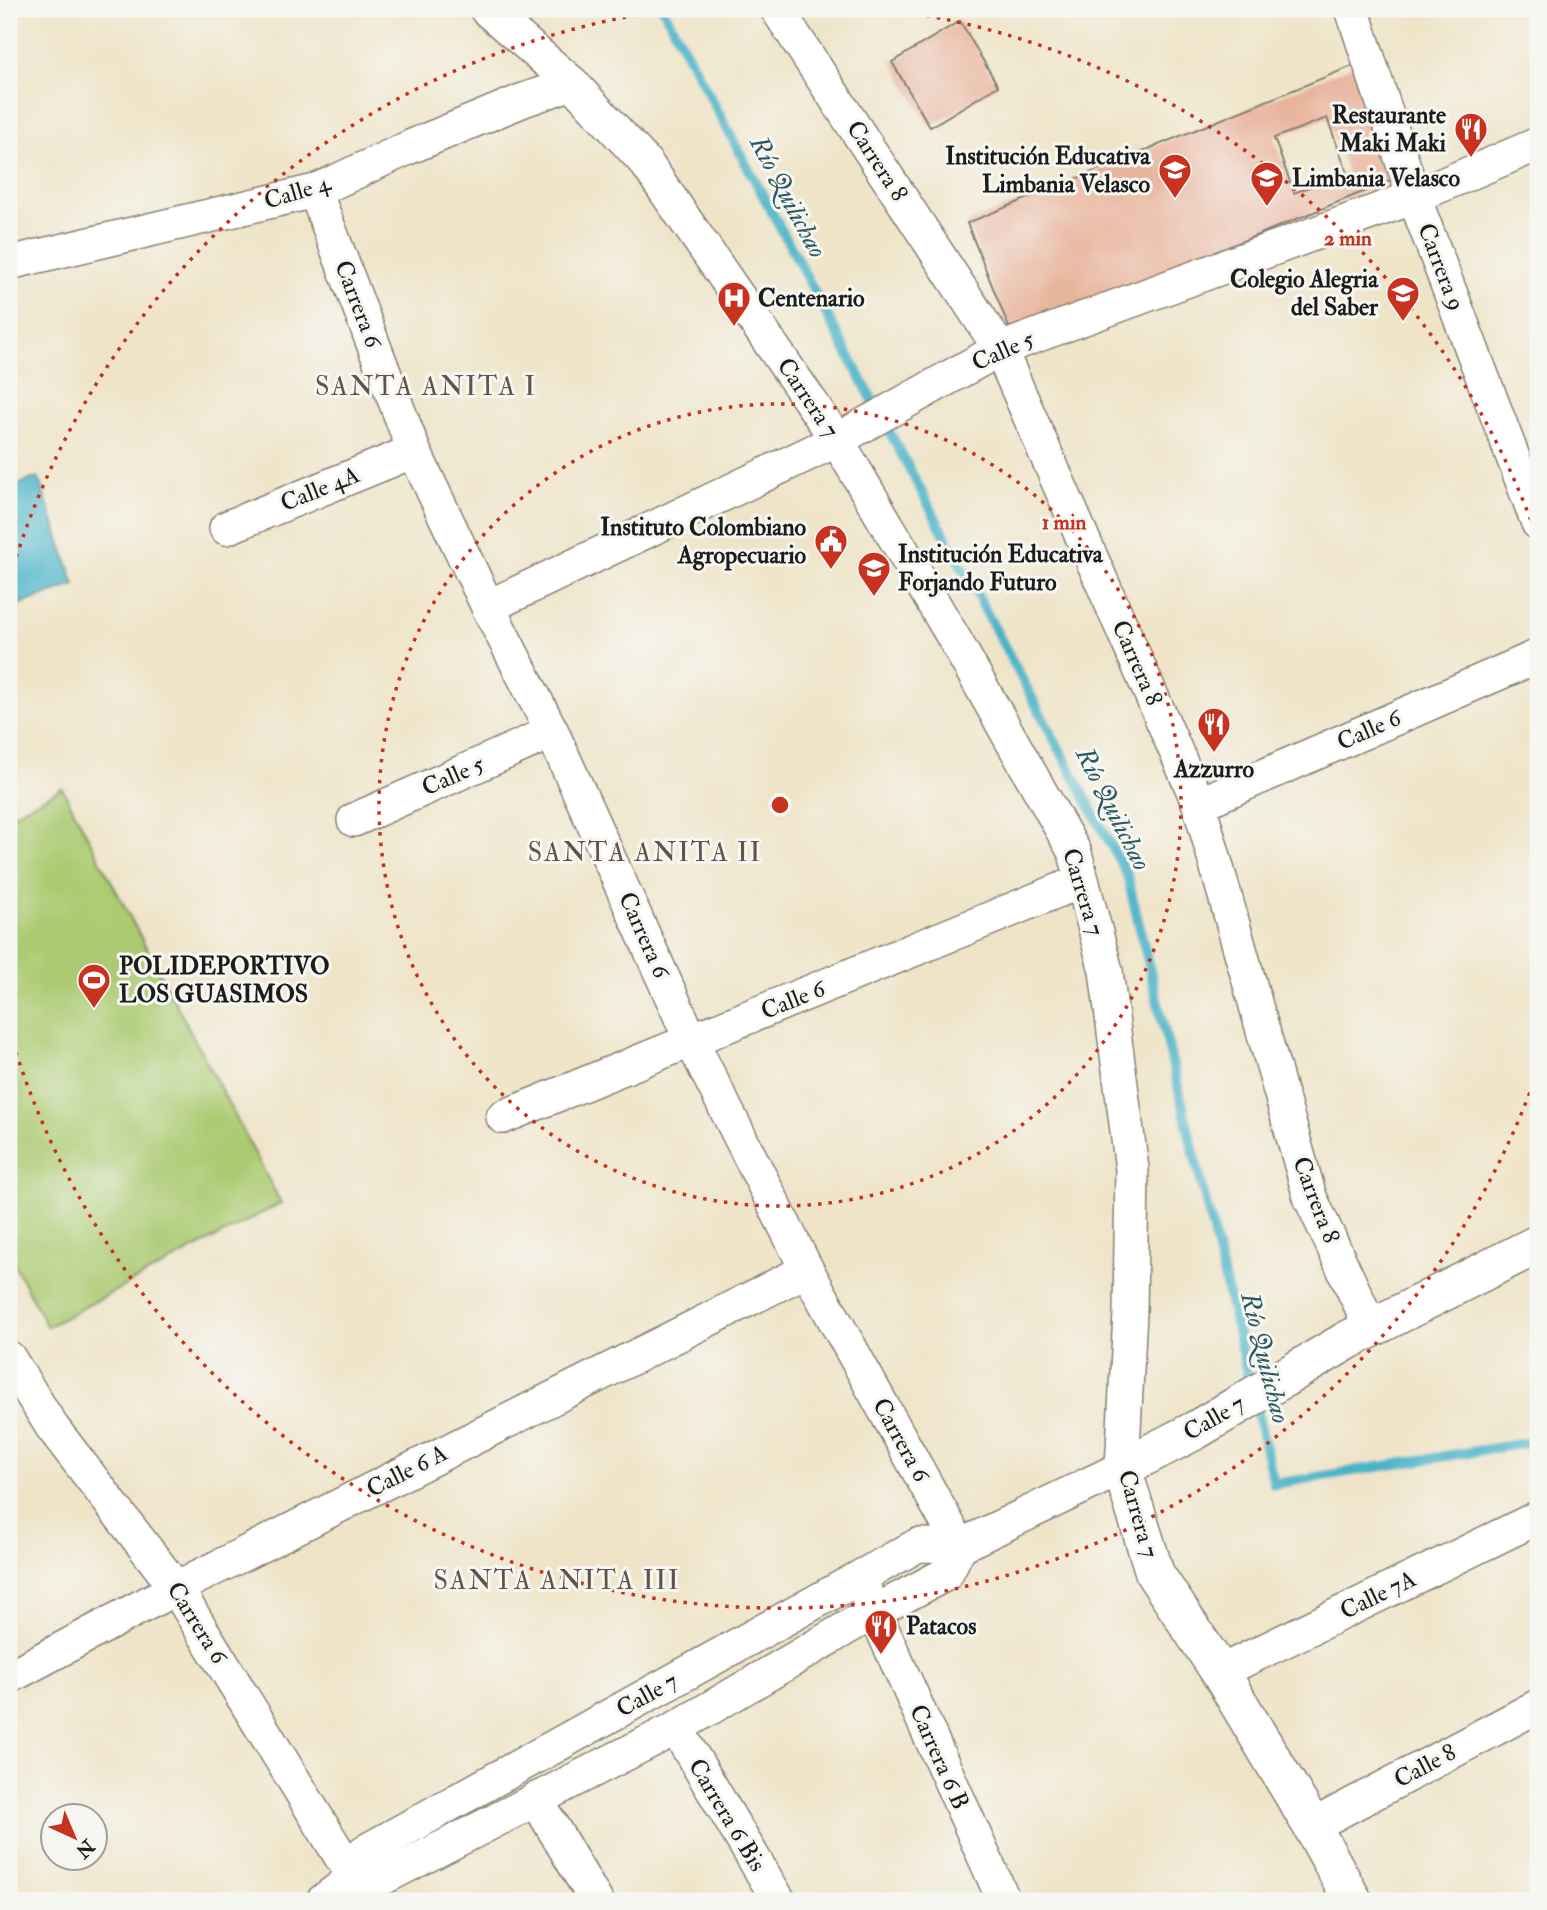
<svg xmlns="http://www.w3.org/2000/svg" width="1547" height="1910" font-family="'IM FELL Double Pica',serif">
<rect width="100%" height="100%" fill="#f6f6f2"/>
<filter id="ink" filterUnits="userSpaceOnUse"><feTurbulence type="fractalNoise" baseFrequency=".0143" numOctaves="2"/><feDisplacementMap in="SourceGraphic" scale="14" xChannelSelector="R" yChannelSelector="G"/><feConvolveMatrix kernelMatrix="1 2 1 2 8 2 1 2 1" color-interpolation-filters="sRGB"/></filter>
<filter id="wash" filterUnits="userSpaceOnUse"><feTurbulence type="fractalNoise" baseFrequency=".00686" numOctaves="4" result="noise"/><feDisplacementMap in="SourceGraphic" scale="28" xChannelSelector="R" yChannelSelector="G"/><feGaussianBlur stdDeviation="1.57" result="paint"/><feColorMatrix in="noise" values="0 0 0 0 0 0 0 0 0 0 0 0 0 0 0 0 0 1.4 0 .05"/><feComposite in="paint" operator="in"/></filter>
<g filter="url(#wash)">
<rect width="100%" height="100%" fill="#efe4c8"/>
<path fill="#abca71" stroke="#647346" stroke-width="2" d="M62,788L281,1203L47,1327L9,1255V816Z"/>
<path fill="#4ab4c8" stroke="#336872" stroke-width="2" d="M38,477L75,585L12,607L9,597V488Z"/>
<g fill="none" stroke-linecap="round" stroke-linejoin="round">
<g stroke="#4ab4c8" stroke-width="10">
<path d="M663,9L1127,875L1251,1389"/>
<path d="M1255,1404L1274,1484L1538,1441"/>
</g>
</g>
<g id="blocks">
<g fill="#e9b49c" fill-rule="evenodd">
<path d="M960,21L998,86L930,127L892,62Z"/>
<path d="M1367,60L1412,172L1012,335L967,223ZM1327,118L1347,172L1294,193L1274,138Z"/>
</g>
</g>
</g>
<g filter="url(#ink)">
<use href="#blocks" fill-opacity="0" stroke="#868072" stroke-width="2"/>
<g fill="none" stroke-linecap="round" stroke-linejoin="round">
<defs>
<g id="minor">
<path d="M777,9L1000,349L1199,804L1310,1197L1371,1328"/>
<path d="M1352,9L1414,197L1538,523"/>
<path d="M315,191L414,451L488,607L552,732L692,1042L807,1270L960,1546"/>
<path d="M9,263L315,191L410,147L521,101L572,83"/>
<path d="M226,528L414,451"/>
<path d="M488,607L837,440L1000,349L1414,197L1538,144"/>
<path d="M1199,804L1538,656"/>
<path d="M354,820L552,732"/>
<path d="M503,1117L1082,881"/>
<path d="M9,1358L52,1427L176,1588L368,1901"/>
<path d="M866,1593L1004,1901"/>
<path d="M1220,1672L1537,1518"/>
<path d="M9,1677L176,1588L807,1270"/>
<path d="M676,1728L779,1901"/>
<path d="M536,1799L596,1901"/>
<path d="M1312,1826L1538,1706"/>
<path d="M354,1877L383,1878L676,1728L874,1612L946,1574L960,1546"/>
<path d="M323,1901L354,1877L364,1852L918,1545L960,1546L1122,1468L1130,1312L1132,1169L1106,971L1075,853L955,640L837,440L646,163L572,83L486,9"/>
</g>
<path id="tertiary" d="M1353,1901L1312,1826L1220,1672L1155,1574L1122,1468L1196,1430L1348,1340L1538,1244"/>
</defs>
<use href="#minor" stroke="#868072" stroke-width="36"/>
<use href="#tertiary" stroke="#868072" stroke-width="41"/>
<use href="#minor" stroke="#fff" stroke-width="33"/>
<use href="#tertiary" stroke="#fff" stroke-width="38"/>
</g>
</g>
<g fill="none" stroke="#c8321e" stroke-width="3.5" stroke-dasharray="3.5 7">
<circle cx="780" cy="805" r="401"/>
<path d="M1537 1073A803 803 0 0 1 10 1033M10 577A803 803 0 0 1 675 9M885 9A803 803 0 0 1 1537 537"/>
</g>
<defs>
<symbol id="restaurant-pin" viewBox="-11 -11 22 30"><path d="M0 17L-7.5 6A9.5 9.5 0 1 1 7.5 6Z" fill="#c8321e" stroke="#f6f6f2"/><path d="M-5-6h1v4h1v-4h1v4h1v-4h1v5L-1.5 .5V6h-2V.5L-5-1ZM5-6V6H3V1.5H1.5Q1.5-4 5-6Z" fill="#fff"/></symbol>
<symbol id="school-pin" viewBox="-11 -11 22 30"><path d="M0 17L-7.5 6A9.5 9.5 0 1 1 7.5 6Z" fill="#c8321e" stroke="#f6f6f2"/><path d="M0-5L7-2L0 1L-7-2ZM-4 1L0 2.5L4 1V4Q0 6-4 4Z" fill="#fff"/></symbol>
<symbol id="hospital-pin" viewBox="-11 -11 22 30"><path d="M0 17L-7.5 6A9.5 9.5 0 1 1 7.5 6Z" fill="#c8321e" stroke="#f6f6f2"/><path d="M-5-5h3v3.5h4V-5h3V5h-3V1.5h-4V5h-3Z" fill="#fff"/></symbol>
<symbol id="civic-pin" viewBox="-11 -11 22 30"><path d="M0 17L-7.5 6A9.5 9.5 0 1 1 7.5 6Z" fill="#c8321e" stroke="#f6f6f2"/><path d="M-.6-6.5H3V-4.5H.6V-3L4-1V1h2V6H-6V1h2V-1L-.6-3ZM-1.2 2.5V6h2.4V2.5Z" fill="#fff"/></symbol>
<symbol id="stadium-pin" viewBox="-11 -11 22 30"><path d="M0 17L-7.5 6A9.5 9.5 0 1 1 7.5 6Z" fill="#c8321e" stroke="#f6f6f2"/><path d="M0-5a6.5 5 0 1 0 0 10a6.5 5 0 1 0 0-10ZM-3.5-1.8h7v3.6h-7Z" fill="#fff"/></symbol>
</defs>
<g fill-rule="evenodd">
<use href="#restaurant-pin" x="1452" y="110" width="38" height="52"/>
<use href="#school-pin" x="1156" y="151" width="38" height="52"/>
<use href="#school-pin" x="1248" y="159" width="38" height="52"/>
<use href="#school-pin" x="1384" y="274" width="38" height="52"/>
<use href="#hospital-pin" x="715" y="279" width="38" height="52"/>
<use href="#civic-pin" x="812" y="522" width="38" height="52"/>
<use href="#school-pin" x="855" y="549" width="38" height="52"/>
<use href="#restaurant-pin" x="1195" y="705" width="38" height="52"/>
<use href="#stadium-pin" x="75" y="961" width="38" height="52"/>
<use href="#restaurant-pin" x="862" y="1607" width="38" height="52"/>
</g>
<g text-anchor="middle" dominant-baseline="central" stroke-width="6" stroke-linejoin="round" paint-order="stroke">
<g font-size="24" font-weight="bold" fill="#1c1c1c" stroke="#f6f6f2" text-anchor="start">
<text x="1446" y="115" text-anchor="end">Restaurante<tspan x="1446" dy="28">Maki Maki</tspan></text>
<text x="1150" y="156" text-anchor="end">Institución Educativa<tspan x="1150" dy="28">Limbania Velasco</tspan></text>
<text x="1292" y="178">Limbania Velasco</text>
<text x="1378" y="279" text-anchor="end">Colegio Alegria<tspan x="1378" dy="28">del Saber</tspan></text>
<text x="758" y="298">Centenario</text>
<text x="806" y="527" text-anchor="end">Instituto Colombiano<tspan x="806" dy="28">Agropecuario</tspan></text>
<text x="898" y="554">Institución Educativa<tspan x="898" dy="28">Forjando Futuro</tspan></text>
<text x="1214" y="769" text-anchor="middle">Azzurro</text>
<text x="119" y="966">POLIDEPORTIVO<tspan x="119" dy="28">LOS GUASIMOS</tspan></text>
<text x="906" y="1626">Patacos</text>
</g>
<g font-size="24" fill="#1c1c1c" stroke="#f6f6f2">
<text transform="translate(877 161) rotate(57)">Carrera 8</text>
<text transform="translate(297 192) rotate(-17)">Calle 4</text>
<text transform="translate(1441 267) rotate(69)">Carrera 9</text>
<text transform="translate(358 304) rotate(69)">Carrera 6</text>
<text transform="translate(1003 351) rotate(-24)">Calle 5</text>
<text transform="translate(808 398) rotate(56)">Carrera 7</text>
<text transform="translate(320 489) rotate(-22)">Calle 4A</text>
<text transform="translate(1137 663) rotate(66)">Carrera 8</text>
<text transform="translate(1369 730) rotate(-24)">Calle 6</text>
<text transform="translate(453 776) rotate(-24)">Calle 5</text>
<text transform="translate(1083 892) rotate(73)">Carrera 7</text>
<text transform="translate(644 935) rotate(66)">Carrera 6</text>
<text transform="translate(793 1000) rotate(-22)">Calle 6</text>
<text transform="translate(1316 1200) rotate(69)">Carrera 8</text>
<text transform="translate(1214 1418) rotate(-30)">Calle 7</text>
<text transform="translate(901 1440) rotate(61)">Carrera 6</text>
<text transform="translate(407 1471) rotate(-27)">Calle 6 A</text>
<text transform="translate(1138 1514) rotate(74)">Carrera 7</text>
<text transform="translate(1378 1595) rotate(-26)">Calle 7A</text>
<text transform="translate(197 1623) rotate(58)">Carrera 6</text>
<text transform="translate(647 1695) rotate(-29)">Calle 7</text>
<text transform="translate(939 1757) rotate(66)">Carrera 6 B</text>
<text transform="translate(1425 1766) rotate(-28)">Calle 8</text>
<text transform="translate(727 1815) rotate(59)">Carrera 6 Bis</text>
</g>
<g font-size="26" font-style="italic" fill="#2e5961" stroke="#f6f6f2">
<text transform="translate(788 197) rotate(62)">Río Quilichao</text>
<text transform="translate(1113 809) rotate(63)">Río Quilichao</text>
<text transform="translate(1265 1358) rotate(76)">Río Quilichao</text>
</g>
<g font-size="26" letter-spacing="2" fill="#645149" stroke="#f6f6f2">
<text x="426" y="387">SANTA ANITA I</text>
<text x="645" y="853">SANTA ANITA II</text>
<text x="557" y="1581">SANTA ANITA III</text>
</g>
</g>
<circle cx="780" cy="805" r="10" fill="#c8321e" stroke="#f6f6f2" stroke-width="3.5"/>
<g font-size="21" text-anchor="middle" font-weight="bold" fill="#c8321e" stroke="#f6f6f2" stroke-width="6" stroke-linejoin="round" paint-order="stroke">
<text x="1348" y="245">2 min</text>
<text x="1064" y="529">1 min</text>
</g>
<rect width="1547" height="1910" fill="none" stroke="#f6f6f2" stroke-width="35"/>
<g transform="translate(74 1837) rotate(136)"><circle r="33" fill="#f6f6f2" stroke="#9f9f9c" stroke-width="2"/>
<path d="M0-5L12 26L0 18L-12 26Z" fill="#c8321e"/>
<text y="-10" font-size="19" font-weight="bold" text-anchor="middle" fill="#1c1c1c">N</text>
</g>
</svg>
